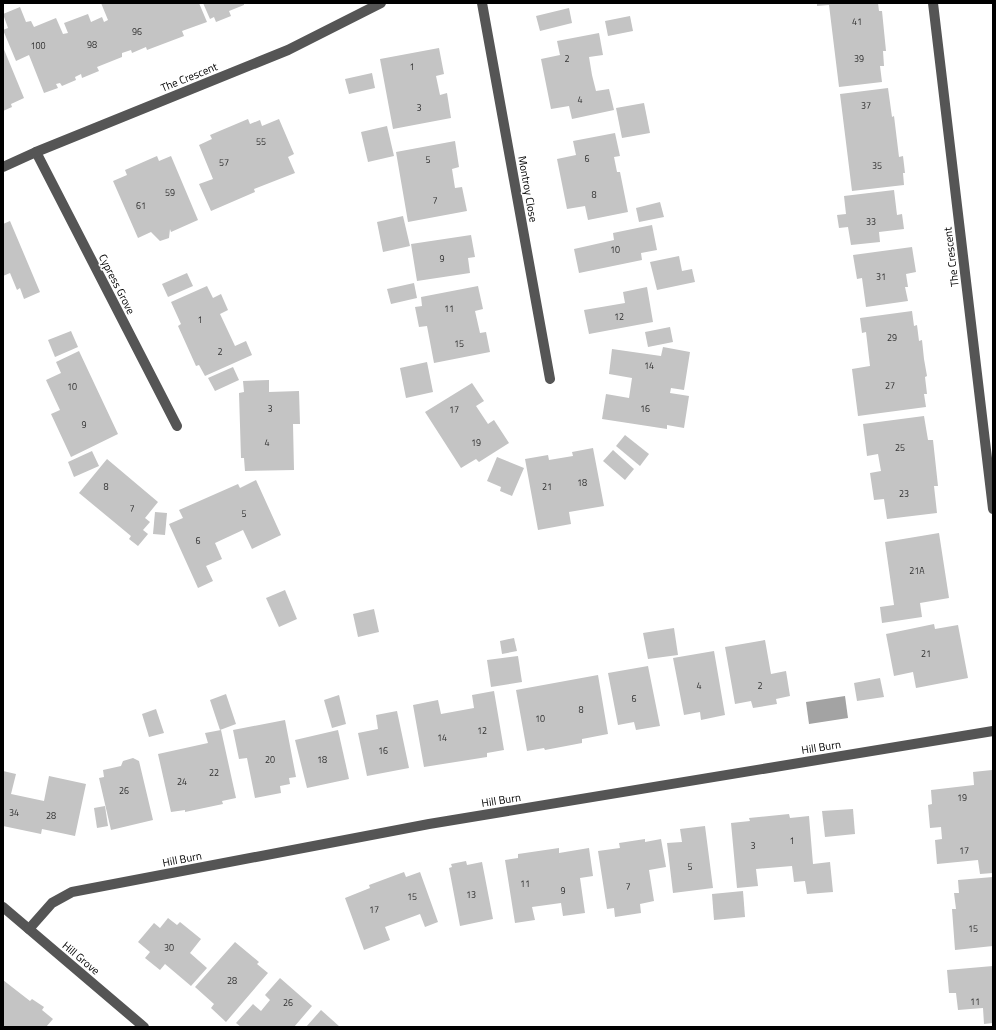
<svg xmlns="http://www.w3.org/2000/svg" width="996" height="1030" font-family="'Titillium Web',sans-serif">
<rect width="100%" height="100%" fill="#fff"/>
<path fill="#a3a3a3" d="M845,696L848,718L809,724L806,702Z"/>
<g fill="#c4c4c4">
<path d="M101,3H199L207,22L182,31L184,36L147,50L146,47L132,53L131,50L122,53V57L97,67L99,71L82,78L81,74L75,77L76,80L62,86L60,83L56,84L58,88L44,93L29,55L16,61L3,30L8,28L3,14L20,7L26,22L31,21L34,27L56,18L63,34L68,33L64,23L88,14L91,22L102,17L104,22L108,20Z"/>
<path d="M203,3H244V5L229,11L231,16L216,22L214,17L210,19Z"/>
<path d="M817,3H878L879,11H882L886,51H883L884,66H880L882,82L839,87L829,5L817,6Z"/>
<path d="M569,8L572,23L540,31L536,16Z"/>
<path d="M630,16L633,31L608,36L605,21Z"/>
<path d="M599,33L603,55L589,57L592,75L596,91L609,89L614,110L572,119L569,106L551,109L541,59L560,55L557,41Z"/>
<path d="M3,47L24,98L11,104L12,107L3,111Z"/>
<path d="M439,48L444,74L436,76L440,95L447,93L451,118L393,129L380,59Z"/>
<path d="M372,73L375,88L349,94L345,79Z"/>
<path d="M888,88L892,117L894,116L899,157L903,156L905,173H903L904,185L852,191L840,94Z"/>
<path d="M644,103L650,133L622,138L616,108Z"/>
<path d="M248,119L250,124L260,120L262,126L279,119L294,154L288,157L295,173L254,189L255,192L211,211L199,184L213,179L199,145L212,139L210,135Z"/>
<path d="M387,126L394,156L368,162L361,132Z"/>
<path d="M615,133L620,156L614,157L617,172H620L628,212L588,220L585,206L567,209L557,159L576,155L573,141Z"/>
<path d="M455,141L459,167L452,169L455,188L462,187L467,211L408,222L396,152Z"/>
<path d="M157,156L159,161L171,156L198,220L171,232L170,229L169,238L160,241L151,232L138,238L113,181L127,175L125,170Z"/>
<path d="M894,190L897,215L902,214L904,229L879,232L880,242L851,245L848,227L839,228L837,215L846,214L844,196Z"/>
<path d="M660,202L664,217L639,222L636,208Z"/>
<path d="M403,216L410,246L383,252L377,222Z"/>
<path d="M10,221L40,292L24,299L20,288L17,290L10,273L3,276V224Z"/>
<path d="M652,225L657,250L641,253L642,260L579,273L574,249L614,240L613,233Z"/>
<path d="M471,235L475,257L468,258L470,273L417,281L411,244Z"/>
<path d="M912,247L916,272L906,274L908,287H905L908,301L866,307L862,278L857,279L853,255Z"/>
<path d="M679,256L682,271L692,269L695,282L657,290L650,262Z"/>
<path d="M187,273L193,286L168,297L162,284Z"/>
<path d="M414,283L417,298L391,304L387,289Z"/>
<path d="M207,286L213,298L221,294L228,310L220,314L235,346L246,341L252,355L205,376L199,365L196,366L178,326L181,324L171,302Z"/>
<path d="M478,286L483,309L475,311L480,333L486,332L490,352L434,363L427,326L419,327L415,307L422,306L421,297Z"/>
<path d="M647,287L653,322L589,334L584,310L625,303L623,292Z"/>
<path d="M912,311L914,326L917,325L919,341L922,340L924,359L927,376L925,377L927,394H924L926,407L858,416L852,369L870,366L866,332L862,333L860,318Z"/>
<path d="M670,327L673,342L648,347L645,332Z"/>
<path d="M71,331L78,347L55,357L48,340Z"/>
<path d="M663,347L690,352L684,390L671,388L670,393L689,396L684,428L667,425V429L602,419L606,394L629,398L632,378L609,374L612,349L661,356Z"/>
<path d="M79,351L118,434L71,457L51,414L60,410L46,380L61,373L56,362Z"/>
<path d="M427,362L433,392L406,398L400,368Z"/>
<path d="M233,367L239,380L215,391L208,378Z"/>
<path d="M269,380V392L299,391L300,424H293L294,470L245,471L244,458H241L239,393L244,392L243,381Z"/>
<path d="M472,383L484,401L476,406L488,424L494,420L509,443L479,462L476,459L461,468L425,412Z"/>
<path d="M924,416L928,440H933L938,486H934L937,513L887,519L884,499L874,500L870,473L881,471L878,454L867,456L863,424Z"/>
<path d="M625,435L649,454L640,466L616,446Z"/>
<path d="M593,448L604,506L569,512L571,524L538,530L525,459L548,455L549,460L573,456L572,452Z"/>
<path d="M613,450L634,469L625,480L603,461Z"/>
<path d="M92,451L99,466L74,477L68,462Z"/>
<path d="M497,457L524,468L512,496L500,491L501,487L487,481Z"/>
<path d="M107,459L158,502L145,518L150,522L143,530L148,534L138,546L129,539L131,536L79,493Z"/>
<path d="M256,480L281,535L252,549L243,530L215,543L222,559L206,566L213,581L198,588L169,524L183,518L179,510L238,484L240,488Z"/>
<path d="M155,512L167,513L165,535L153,534Z"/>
<path d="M939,533L949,598L920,603L922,617L882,623L880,607L894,605L885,542Z"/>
<path d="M285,590L297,619L279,627L266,598Z"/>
<path d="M374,609L379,632L358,637L353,614Z"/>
<path d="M934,624L935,629L958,625L968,678L916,688L913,672L894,676L886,634Z"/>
<path d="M674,628L678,655L648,659L643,633Z"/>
<path d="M514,638L517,651L502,654L500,641Z"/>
<path d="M765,640L771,674L786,671L790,696L776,699L777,704L753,708L751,701L735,704L725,647Z"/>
<path d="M714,651L725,715L701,720L700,712L684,715L673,658Z"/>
<path d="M518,656L522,682L491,687L487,660Z"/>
<path d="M648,666L660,726L636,730L634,722L618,725L608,673Z"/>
<path d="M598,675L608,734L582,739V743L545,750L544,748L527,751L516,690Z"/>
<path d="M880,678L884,697L857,701L854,683Z"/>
<path d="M494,691L504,750L487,753V757L424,767L413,705L438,700L441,714L474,708L472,695Z"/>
<path d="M226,694L236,724L220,730L210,700Z"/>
<path d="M339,695L346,724L332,728L324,700Z"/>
<path d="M156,709L164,733L149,737L142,714Z"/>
<path d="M397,711L409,768L367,776L358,733L378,729L376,715Z"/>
<path d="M285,720L296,777L289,778L290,784L280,786L281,793L255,798L247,758L239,759L233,730Z"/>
<path d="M221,730L236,798L222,801L223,804L185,812V810L171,812L158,754L208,743L205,733Z"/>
<path d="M338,730L349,779L307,788L295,740Z"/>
<path d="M133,758L139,761L153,820L111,830L99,778L104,777L103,770L121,766L123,761Z"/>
<path d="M992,770L993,873L980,874L978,860L937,864L935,840L942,839L941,827L930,828L928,805L932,804L931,790L974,785L973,772Z"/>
<path d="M3,771L16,774L11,794L44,801L49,776L86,784L75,836L42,829L41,834L3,826Z"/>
<path d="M105,806L108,826L97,828L94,808Z"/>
<path d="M853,809L855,834L825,837L822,811Z"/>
<path d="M789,814L790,818L809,816L813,864L830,862L833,892L807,894L805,881L794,882L792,866L756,869L758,886L737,888L731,823L750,821L749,818Z"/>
<path d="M705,826L713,888L673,893L667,843L682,842L680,829Z"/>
<path d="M645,839V842L661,839L666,867L649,870L654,901L640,904L641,913L615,917L614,908L607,909L598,851L620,848L619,843Z"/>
<path d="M559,848V853L589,848L593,876L580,878L585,913L563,916L561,903L532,907L535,920L515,923L505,860L518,858V854Z"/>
<path d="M466,861L467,865L482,862L493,919L460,926L449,868L452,867L451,864Z"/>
<path d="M404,872L406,877L420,872L438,922L425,927L420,914L385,927L390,940L364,950L345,898L370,888L369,885Z"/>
<path d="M993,877V946L955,950L952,909H956L954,893H959L958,880Z"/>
<path d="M743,891L745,917L714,920L712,894Z"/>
<path d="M168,918L177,925L180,922L201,939L190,953L207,968L191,986L165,964L160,970L145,958L150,952L138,942L154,923L160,928Z"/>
<path d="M235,942L259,962L257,964L268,973L226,1022L211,1008L214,1004L195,987Z"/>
<path d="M993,966V1023L984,1024L983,1008L958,1010L956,993H949L947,970Z"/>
<path d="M280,978L312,1006L294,1027H241L236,1023L253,1004L261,1011L270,1000L265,995Z"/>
<path d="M3,980L30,1001L32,999L44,1007L42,1010L53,1019L46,1027H3Z"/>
<path d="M321,1010L340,1027H306Z"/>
</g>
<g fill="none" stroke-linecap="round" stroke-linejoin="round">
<g stroke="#555" stroke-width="10">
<path d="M482,3L550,379"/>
<path d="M933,3L993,509"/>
<path d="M36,152L177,426"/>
<path d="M3,167L36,152L288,50L381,3"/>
<path d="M3,907L144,1027"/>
<path d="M29,929L52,903L72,892L429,824L993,731"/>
</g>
</g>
<g text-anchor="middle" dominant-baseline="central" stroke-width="3" stroke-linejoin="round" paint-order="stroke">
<g font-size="9" fill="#313131">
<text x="857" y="21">41</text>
<text x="137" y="31">96</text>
<text x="92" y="44">98</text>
<text x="38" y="45">100</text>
<text x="567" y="58">2</text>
<text x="859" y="58">39</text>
<text x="412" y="66">1</text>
<text x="580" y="99">4</text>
<text x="866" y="105">37</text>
<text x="419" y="107">3</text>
<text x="261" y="141">55</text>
<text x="587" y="158">6</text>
<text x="428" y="159">5</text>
<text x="224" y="162">57</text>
<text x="877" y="165">35</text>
<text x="170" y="192">59</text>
<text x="594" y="194">8</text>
<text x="435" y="200">7</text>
<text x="141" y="205">61</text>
<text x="871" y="221">33</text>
<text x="615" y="249">10</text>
<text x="442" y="258">9</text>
<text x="881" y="276">31</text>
<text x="449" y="308">11</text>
<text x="619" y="316">12</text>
<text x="200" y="319">1</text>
<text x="892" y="337">29</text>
<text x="459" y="343">15</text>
<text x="220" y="351">2</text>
<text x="649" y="365">14</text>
<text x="890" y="385">27</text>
<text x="72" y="386">10</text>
<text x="270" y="408">3</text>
<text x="645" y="408">16</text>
<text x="454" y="409">17</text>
<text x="84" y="424">9</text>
<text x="267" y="442">4</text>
<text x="476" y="442">19</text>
<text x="900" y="447">25</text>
<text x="582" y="482">18</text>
<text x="106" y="486">8</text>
<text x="547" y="486">21</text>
<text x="904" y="493">23</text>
<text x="132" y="508">7</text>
<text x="244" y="513">5</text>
<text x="198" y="540">6</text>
<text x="917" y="570">21A</text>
<text x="926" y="653">21</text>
<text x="699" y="685">4</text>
<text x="760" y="685">2</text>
<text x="634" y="698">6</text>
<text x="581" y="709">8</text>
<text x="540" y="718">10</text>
<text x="482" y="730">12</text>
<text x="442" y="737">14</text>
<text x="383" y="750">16</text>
<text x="270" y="759">20</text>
<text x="322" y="759">18</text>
<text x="214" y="772">22</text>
<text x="182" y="781">24</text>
<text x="124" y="790">26</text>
<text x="962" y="797">19</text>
<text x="14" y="812">34</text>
<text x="51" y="815">28</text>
<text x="792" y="840">1</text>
<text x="753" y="845">3</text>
<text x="964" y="850">17</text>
<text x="690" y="866">5</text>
<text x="525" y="883">11</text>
<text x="628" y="886">7</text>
<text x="563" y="890">9</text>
<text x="471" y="894">13</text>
<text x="412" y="896">15</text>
<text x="374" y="909">17</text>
<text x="973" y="928">15</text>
<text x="169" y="947">30</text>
<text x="232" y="980">28</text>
<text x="975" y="1001">11</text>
<text x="288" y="1002">26</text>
</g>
<g font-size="11" fill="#000" stroke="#fff">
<text transform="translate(189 77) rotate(-22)">The Crescent</text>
<text transform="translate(528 189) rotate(80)">Montroy Close</text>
<text transform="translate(951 257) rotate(-97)">The Crescent</text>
<text transform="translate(117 284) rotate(63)">Cypress Grove</text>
<text transform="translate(821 747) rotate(-9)">Hill Burn</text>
<text transform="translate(501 800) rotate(-9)">Hill Burn</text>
<text transform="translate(182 859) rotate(-11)">Hill Burn</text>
<text transform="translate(81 958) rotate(40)">Hill Grove</text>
</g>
</g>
<rect width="996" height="1030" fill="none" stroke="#000000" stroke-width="8"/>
</svg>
